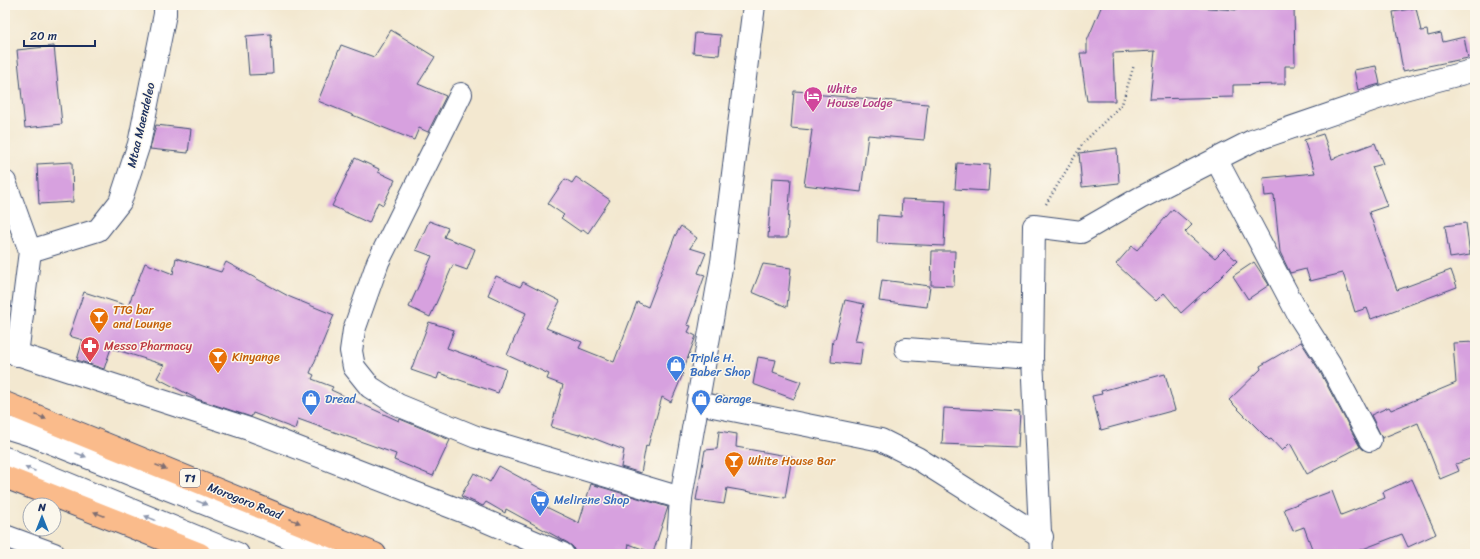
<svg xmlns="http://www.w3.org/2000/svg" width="1480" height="559" font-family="Sriracha,sans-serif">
<rect width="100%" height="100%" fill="#fbf7ec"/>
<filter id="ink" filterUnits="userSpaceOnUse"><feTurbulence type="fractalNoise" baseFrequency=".025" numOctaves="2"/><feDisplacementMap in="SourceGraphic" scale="8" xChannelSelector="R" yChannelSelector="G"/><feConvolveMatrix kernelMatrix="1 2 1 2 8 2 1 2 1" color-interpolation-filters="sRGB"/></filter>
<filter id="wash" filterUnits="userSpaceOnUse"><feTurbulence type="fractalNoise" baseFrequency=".012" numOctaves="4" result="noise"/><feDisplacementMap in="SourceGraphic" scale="16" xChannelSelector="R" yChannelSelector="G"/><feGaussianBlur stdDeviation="0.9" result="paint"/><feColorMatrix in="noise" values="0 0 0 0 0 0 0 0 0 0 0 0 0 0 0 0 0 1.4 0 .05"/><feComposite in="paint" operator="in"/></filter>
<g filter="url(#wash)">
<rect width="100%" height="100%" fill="#f3e8d0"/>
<g id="blocks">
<g fill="#d7a1df">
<path d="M1102,5H1168L1236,10V6L1294,5L1295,66H1285V84L1233,85V97L1150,99L1155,51L1113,53L1115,101H1087L1080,53H1087V41Z"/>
<path d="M1416,8L1421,31L1427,30L1428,36L1441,33L1443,42L1464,37L1468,58L1403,71L1393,12Z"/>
<path d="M391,30L435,57L418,84L446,96L428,132L419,128L414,140L318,101L341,45L374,57Z"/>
<path d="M695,33L721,35L719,55L693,53Z"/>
<path d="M271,34L273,74L249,75L246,36Z"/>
<path d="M54,46L62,124L25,128L17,50Z"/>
<path d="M1376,66L1380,84L1358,90L1354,70Z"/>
<path d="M794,91L812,92V94L928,104L924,140L868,135L861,192L804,185L812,130L791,128Z"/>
<path d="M156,125L191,129L188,153L150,149Z"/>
<path d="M1323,134L1332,159L1375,143L1383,164L1372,167L1387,206L1369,212L1397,290L1451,270L1457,287L1371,319L1367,308L1355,312L1343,273L1310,281L1306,269L1290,273L1280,252L1274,195L1265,196L1263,178L1315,173L1304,140Z"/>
<path d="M1117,148L1119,183L1082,187L1079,153Z"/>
<path d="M355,158L379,169L378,172L395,180L383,205L378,202L369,223L332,206Z"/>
<path d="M72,162L73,202L39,204L37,164Z"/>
<path d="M957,163L990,165L988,191L955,189Z"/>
<path d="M576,177L610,200L588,233L583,229L581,232L561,218L564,215L548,204L565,179L572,183Z"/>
<path d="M772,178L791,179L787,238H768Z"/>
<path d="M902,199L946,201L944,246L877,243L878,215L901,217Z"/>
<path d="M1173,209L1192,225L1185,232L1215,258L1224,249L1237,261L1205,293L1204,292L1181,313L1164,293L1156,301L1116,264L1132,246L1137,250Z"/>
<path d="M429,221L448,228L444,237L475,249L467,270L453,265L430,317L409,307L432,256L416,250Z"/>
<path d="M1466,223L1470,255L1450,258L1445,226Z"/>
<path d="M681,226L697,238L690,248L706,253L698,273L705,275L687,325L691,326L688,332L696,336L682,373L683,374L671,402L662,397L648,446L646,445L641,473L621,467L624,450L580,433L579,435L551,427L563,385L547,379L549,374L507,355L526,313L488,295L496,276L520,287L523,282L560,301L546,328L582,342L579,348L614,362L637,302L648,307L675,236Z"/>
<path d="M932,251H955L954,286L931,285Z"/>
<path d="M176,258L221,272L226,262L290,297L334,315L310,373L314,375L312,379L333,387L331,390L399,421L400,419L450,440L433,476L394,460L396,454L298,419L295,429L253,413L251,417L197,399L157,378L164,365L111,348L104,369L77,360L83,340L69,336L84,292L128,306L145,263L173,274Z"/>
<path d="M1254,262L1269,285L1248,299L1233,276Z"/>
<path d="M763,264L791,268L787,307L752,292Z"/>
<path d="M882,280L930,286L927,307L879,301Z"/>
<path d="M845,300L864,304L855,341L863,342L860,365L831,362L833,339H835Z"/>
<path d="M429,322L454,330L447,348L506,369L498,393L439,373L437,379L411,370Z"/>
<path d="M1301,342L1319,370L1360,447L1307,474L1290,443L1282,451L1271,439L1269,440L1229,400L1261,369L1260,366Z"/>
<path d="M1475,342V457L1456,464L1459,471L1440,479L1418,423L1382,438L1371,415L1389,407L1391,410L1456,383L1453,343Z"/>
<path d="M758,357L776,360L773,372L801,382L794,399L753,384Z"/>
<path d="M1165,374L1175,410L1101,430L1092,396L1102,394L1101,391Z"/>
<path d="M944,408L1020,412L1018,447L942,444Z"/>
<path d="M719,431L737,434L736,447L792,457L785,498L727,488L724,504L696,500L705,450L717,449Z"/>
<path d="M499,466L547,492L540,504L579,523L591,484L668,507L653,553L629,544L627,554H575L573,547L568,543L506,509L505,513L486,502L483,506L461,496L474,473L490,482Z"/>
<path d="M1412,479L1436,534L1408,547L1402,534L1350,554H1314L1304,527L1293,531L1284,509L1332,491L1341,515L1385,498L1383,492Z"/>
</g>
</g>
</g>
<g filter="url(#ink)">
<use href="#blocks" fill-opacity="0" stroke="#3b4b6f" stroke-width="1"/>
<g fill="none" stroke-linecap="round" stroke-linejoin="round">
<defs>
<g id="minor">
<path d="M461,94L378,262L354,330L351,351L354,367L370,387L398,405L476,437L681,498"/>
<path d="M1216,159L1298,314L1330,364L1370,440"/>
<path d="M5,182L30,251"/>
<path d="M906,349L1032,358"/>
<path d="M5,350L249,429L467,513L563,554"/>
<path d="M17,355L30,251L98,230L120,202L139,144L165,14V5"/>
<path d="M698,403L881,440L917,458L1042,537"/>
<path d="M5,427L34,436L274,531L327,554"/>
<path d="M5,458L238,554"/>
<path d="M5,536L54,554"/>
<path d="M677,554L681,498L722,262L754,5"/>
<path d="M1041,554L1032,358L1034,226L1081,232L1140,198L1252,141L1404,89L1475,70"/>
</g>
<g id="highway">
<path d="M5,403L375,554"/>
<path d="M5,477L200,554"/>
</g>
</defs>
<use href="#minor" stroke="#3b4b6f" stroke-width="24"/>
<use href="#highway" stroke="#3b4b6f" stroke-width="24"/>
<path stroke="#3b4b6f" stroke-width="2.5" stroke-dasharray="1 3" stroke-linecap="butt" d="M1046,204L1083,143L1122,104L1134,65"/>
<use href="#minor" stroke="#fff" stroke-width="22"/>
<use href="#highway" stroke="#fabb8b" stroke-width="22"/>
</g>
<defs><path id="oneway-solid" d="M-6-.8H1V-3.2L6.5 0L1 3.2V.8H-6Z"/></defs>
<g fill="#7f6e72">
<use href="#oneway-solid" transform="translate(41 417) rotate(22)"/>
<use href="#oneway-solid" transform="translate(161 467) rotate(22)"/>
<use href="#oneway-solid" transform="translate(99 514) rotate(-158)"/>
<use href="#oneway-solid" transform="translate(295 521) rotate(22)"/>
</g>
<g fill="#8d97ae">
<use href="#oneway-solid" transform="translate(81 455) rotate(21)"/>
<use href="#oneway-solid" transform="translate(30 469) rotate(-158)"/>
<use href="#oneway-solid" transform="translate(202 503) rotate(21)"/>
<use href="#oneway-solid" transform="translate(150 518) rotate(-158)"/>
</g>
</g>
<defs>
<symbol id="hotel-pin" viewBox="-11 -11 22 30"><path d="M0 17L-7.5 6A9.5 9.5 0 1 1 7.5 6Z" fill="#d1479c" stroke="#fbf7ec"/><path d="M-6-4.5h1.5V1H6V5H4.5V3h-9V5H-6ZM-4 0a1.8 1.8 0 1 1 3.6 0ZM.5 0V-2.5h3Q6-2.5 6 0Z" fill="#fff"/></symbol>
<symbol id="bar-pin" viewBox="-11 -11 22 30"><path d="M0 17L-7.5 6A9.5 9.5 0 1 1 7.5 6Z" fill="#e8710a" stroke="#fbf7ec"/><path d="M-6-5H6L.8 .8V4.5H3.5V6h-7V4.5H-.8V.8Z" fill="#fff"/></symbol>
<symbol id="pharmacy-pin" viewBox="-11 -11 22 30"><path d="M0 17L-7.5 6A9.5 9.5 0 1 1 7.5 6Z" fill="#e0444e" stroke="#fbf7ec"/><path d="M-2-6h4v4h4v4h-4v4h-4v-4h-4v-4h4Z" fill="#fff"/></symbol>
<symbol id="shop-pin" viewBox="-11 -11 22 30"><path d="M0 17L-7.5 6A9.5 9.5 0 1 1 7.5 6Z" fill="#3f7fe0" stroke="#fbf7ec"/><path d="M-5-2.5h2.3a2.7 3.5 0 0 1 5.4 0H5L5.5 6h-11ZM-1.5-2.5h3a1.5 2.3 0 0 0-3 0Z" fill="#fff"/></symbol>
<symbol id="supermarket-pin" viewBox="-11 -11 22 30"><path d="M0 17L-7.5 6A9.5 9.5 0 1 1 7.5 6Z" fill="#3f7fe0" stroke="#fbf7ec"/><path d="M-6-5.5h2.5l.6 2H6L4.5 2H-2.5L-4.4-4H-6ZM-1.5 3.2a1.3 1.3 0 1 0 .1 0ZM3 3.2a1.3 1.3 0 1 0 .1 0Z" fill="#fff"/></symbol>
</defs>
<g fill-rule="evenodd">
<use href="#hotel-pin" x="802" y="85" width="22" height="30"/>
<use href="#bar-pin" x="88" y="306" width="22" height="30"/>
<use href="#pharmacy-pin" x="79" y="335" width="22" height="30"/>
<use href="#bar-pin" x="207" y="346" width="22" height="30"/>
<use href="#shop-pin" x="665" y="354" width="22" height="30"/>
<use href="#shop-pin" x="300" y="388" width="22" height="30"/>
<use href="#shop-pin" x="690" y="388" width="22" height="30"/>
<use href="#bar-pin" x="723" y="450" width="22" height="30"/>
<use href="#supermarket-pin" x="529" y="489" width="22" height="30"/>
</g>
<g text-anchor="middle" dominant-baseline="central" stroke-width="3" stroke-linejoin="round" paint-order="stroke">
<rect fill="#fbf7ec" stroke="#5e6b89" stroke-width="1" x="180" y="469" width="20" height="18" rx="3"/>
<g font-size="11" font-weight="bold" fill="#1b2f5e">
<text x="190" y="478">T1</text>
</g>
<g font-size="12" fill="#b23c85" stroke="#fbf7ec" text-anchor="start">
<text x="827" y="89">White<tspan x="827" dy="14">House Lodge</tspan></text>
</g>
<g font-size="12" fill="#1b2f5e" stroke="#fbf7ec">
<text transform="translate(141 125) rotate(-77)">Mtaa Maendeleo</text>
<text transform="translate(245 501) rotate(22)">Morogoro Road</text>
</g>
<g font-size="12" fill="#c56008" stroke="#fbf7ec" text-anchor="start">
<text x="113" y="310">TTG bar<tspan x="113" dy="14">and Lounge</tspan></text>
<text x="232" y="357">Kinyange</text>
<text x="748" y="461">White House Bar</text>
</g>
<g font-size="12" fill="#be3a42" stroke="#fbf7ec" text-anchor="start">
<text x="104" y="346">Messo Pharmacy</text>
</g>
<g font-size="12" fill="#366cbe" stroke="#fbf7ec" text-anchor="start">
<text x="690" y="358">Triple H.<tspan x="690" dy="14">Baber Shop</tspan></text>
<text x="325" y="399">Dread</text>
<text x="715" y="399">Garage</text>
<text x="554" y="500">Melirene Shop</text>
</g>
</g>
<rect width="1480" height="559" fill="none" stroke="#fbf7ec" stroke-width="20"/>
<g transform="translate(42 517)"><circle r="19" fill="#fbf7ec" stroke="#a1a7b3"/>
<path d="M0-3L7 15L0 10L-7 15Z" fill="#1f6fb2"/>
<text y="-6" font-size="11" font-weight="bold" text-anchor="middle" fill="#1b2f5e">N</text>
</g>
<path d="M24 40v6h71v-6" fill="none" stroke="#1b2f5e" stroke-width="2"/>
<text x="30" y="40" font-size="12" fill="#1b2f5e" stroke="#fbf7ec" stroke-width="3" paint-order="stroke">20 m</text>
</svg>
